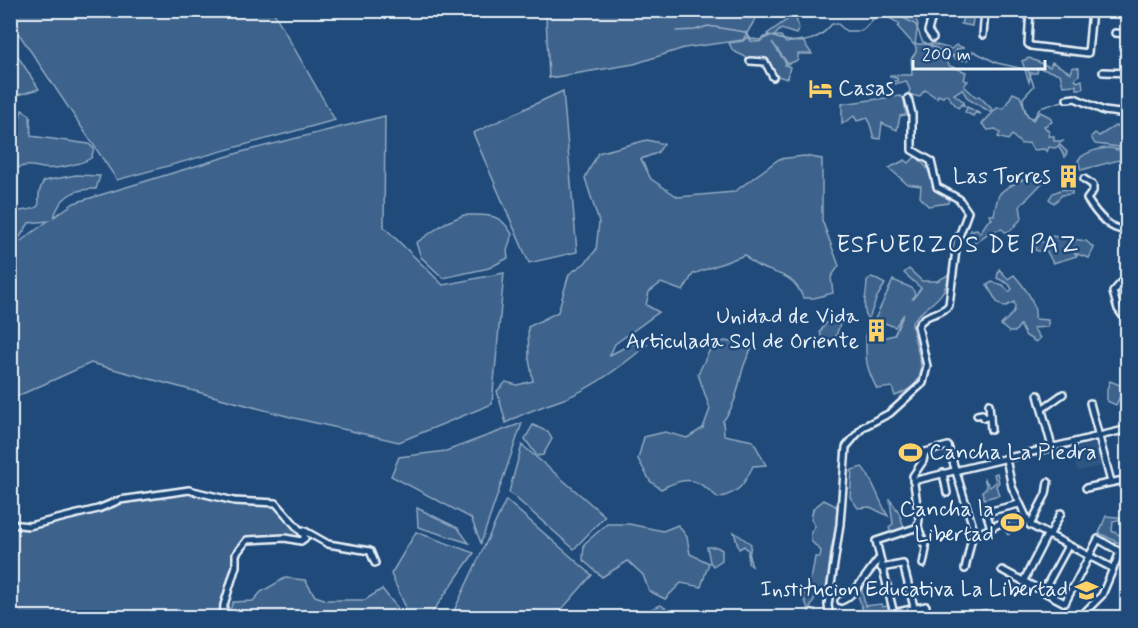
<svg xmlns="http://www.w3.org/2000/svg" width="1138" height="628" font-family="Mynerve,sans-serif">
<rect width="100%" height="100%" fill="#1f4a7a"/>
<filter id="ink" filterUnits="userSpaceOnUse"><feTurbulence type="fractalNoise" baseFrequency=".0167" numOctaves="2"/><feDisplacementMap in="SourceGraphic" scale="12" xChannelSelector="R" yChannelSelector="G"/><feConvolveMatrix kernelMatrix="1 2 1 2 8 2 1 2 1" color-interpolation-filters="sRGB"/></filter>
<g filter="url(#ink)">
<path fill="#2e5683" d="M1096,443L1103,466L1077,471L1072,449Z"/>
<g fill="#3c628c" stroke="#92aac2" stroke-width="1.5" fill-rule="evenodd">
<path d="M554,10H760V11L743,40L684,48L634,64L549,78L546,17Z"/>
<path d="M890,10L912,11L918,24L915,44H933L951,49L956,45L964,48L957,49L954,56L942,53L941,56L950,66L966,72L964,80L968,81L964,86L976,97L979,96L994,111L992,113L968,99L962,89L954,94L964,102L963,105L981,114L975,113L973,116L965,112L967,108L962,104L958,108L946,94L943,97L938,95L937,98L925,90L919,97L908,94L910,90L906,81L895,84L892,81H897V78L890,77V75H912L911,59L916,52V47L898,27L900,24L886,16Z"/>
<path d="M10,11H273L335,120L117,180L11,22Z"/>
<path d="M782,11H800L795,15L799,29L796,34L781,29L774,36H781L786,43L802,40L812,54H798V60L788,64L772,42L786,63L785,65L790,67L787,79L774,75L768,63L750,59L733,51L729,43L743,41L748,36L751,41L759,42L770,36L767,34L788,19Z"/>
<path d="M965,11H974L972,26L961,24Z"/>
<path d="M10,44L39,89L11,97H10Z"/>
<path d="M1029,58L1050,67L1052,62L1071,73L1073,67L1079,68V75L1075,79L1077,82L1082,80L1083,89H1077L1076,85L1063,86L1060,74L1038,68L1037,73H1031L1029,82L1022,61Z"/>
<path d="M563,91L577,252L529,263L473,133Z"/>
<path d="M1013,93L1020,96L1028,117L1033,120L1040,112L1050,117L1052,122L1044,126L1049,132L1048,136H1054V141H1063L1059,144L1067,152L1065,157L1058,146L1055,148L1049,147L1047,152L1044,149L1033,150L1029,143L1021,144L1012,135L1008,140L998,137L1000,133L996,129L988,130L982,124L997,108H1004Z"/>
<path d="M900,96L904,99L906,115L900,116L897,130L882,123L880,139L874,138L868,118L857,121L854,116L842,124V104Z"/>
<path d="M22,110L30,115L31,136L89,144L94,149L91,158C82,164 54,170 43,168C29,165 24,164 11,171V147L18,141L17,127Z"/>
<path d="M385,116L384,227L443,285L504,273L492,404L399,442L294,418L91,363L11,399V212C56,208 29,204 44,181L76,175L100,176L96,189C75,188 60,196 54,217L74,203L245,151ZM48,221L14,246L29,223Z"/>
<path d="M1115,126L1123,127L1127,135V150L1120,152L1127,158L1081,170L1078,160C1086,151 1107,145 1118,150L1119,147L1095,144L1091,137L1095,133L1099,136Z"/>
<path d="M647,140L664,144L657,153L641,159L651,179L678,197L734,192L779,159L804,156L822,159V220L839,266L831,277L833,293L814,298H803C791,265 762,278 745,255L693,274L683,291L661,283L649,292L646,305L659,312L615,344L610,355L631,344L647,345C622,366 592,389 561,400C542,407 524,412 506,423L497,391L506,382L517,385L533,381L529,359L528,327L558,312L569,274L585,263L596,250L599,222L585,178L598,153Z"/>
<path d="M916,156L927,168L936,189L949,200L948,203L928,206L920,197L921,186L907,184L889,168L905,160L909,163Z"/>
<path d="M1044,172L1045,180L1020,206L1022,218L1010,231L1005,232L1002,229L990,232L975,243L973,232L967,240L971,230L977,229L980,233L987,222L992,219L989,215H994C995,209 997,199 999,195C1003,187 1035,174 1044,172Z"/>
<path d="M1063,189L1072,191V194L1062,195L1054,203L1049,199L1053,193Z"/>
<path d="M464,215C486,215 500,212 512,234L507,251L508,258L489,268L443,278L421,257L416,243L445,223Z"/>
<path d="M1051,236L1086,241L1094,248L1089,258L1074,253L1077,256L1053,263L1046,250L1042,252L1035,250V244L1039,241L1052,245Z"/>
<path d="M909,269L922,281H937L950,274C943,303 928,302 912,322C913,354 940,379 895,396L892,387L877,389C864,364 866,359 866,332L874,340L894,335L904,314L895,327L875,319L893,280L912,288L915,294L912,300L921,288L904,273Z"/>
<path d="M999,269L1008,279L1014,275C1025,288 1037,302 1035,319L1048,320V327L1033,328L1040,338L1036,342L1026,336L1020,325L1015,332H1009L1001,325C1008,317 1018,313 1014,302L1004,307L997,302L987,285L992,282L1003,285L1009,292L1012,289L1009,284L997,278Z"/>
<path d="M872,277L885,284L877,297L868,321C861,307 867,295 867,281Z"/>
<path d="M831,322L840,324L836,336L828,343L822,340L820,332L826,323Z"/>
<path d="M725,341L753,346C736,373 743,395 723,421L724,435L753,441L766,465L753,466C744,485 739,493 718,498C697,478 687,475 661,489L650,481L638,459L644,437L665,432L687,438L703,428L710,409L698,374L712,345Z"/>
<path d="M1110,381L1120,385L1122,392L1116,405L1107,401V389Z"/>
<path d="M522,423L481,543L471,518L391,476L399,457L446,451Z"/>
<path d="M533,425L548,432L552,439L543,455L537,456L525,439Z"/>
<path d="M522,445L605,516L574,549L509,492Z"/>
<path d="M862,467C871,475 880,503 888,516L870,507L858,508L850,497L852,470Z"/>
<path d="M997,473L999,482L996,486L999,495L984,499L982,491L987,488L984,478L990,487L996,482L994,474Z"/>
<path d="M189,490L234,501L272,502L305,538L247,540L241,545L223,617H11L10,524L24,527L106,505Z"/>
<path d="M506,500L592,575L555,617H451Z"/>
<path d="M824,500L836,506L839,514L831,549L826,595L817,593L809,611L803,596L812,575L815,557H820L821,551L811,541V532L815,526L811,519L813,509Z"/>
<path d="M890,500L899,512L905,531L891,534L889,527L893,524Z"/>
<path d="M417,508L458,528L469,543L418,527Z"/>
<path d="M1018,513L1024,521L1008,535L1001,525Z"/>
<path d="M1106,516L1127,518L1113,521L1112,531L1127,539V547L1099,533Z"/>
<path d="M607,524H629L663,531L678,525L687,537L690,554L709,563L701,587L681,583L665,599L649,591L643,575L628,561L602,577L583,560L584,544Z"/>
<path d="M416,532L474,553L429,617H410L391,574Z"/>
<path d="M734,532L751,544L749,557L752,566L748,563V550L744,546L739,549Z"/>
<path d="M717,547L722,550V560L713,566L710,562L707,547Z"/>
<path d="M285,578L305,580L315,596L327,600H365L382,589L405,617L228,615L233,602L253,601L261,592Z"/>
<path d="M862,590L865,606L881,604L882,607L888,606L889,610L882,612L881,617H865L857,592Z"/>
<path d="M661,605L668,610L667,617H643L648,610Z"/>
</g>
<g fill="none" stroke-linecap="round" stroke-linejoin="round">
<path stroke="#9ab0c7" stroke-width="1.5" d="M676,31L695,30L708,26L745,32L751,39L760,40L769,35C793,45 814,46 832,24H838L846,31H861C868,27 873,17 879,14C891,9 907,20 916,25L922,41L958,60H967L973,51L997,63L1028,70L1034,86L1023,98C1024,107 1024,117 1034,118L1040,108L1066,100"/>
<defs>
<g id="minor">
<path d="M1030,10L1028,44L1031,46L1088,53L1092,10"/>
<path d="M1090,11L1128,14"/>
<path d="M1115,33L1128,34"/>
<path d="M983,35L985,10"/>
<path d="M933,38L928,31L934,10"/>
<path d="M750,61L765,62L773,77"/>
<path d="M1103,72L1128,73"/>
<path d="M1067,99L1075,98L1104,111L1128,114"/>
<path d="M1084,179L1093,185V191L1087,199C1096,213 1110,232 1128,230"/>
<path d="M1128,281L1121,283L1113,292L1118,309L1128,323"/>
<path d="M1038,395L1052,447"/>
<path d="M1090,403L1111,482"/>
<path d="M989,404L991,430"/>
<path d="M1042,409L1063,394"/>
<path d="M977,415L982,414L984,418L990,416"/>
<path d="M1006,459L1012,487L1030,525L1112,568"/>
<path d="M943,473L947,493"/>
<path d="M913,481L1128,429"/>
<path d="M1086,488L1128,479"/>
<path d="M987,512L1019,504"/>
<path d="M987,515L991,528"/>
<path d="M10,524L29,526L98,509L120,500L189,490L234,501L276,503L304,535"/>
<path d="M1030,525L1046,494L1048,482"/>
<path d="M918,527L919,519L913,476L923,461L925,452L948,446L973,527"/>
<path d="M918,527L926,549L923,564"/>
<path d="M1049,536L1061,513"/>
<path d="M881,568L903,564L914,607"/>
<path d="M965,569L972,537L1005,521"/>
<path d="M1002,570L1065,603L1098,539L1120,552L1102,595L1079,618"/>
<path d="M1023,582L1047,535"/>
<path d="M1043,592L1068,546"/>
<path d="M841,601C854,597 868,571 879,559"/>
<path d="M893,613L926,606"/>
<path d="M223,618L224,605L236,566V554L247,540L285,538L301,541L305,538L302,530L305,531L328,544L370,551L375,563"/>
<path d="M830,618L828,605L840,524L846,447L863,427L890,413L923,383L927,366L918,326C926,311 941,316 949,305L957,242L968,212L959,199L937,187L931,161L912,150V114L908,98"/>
<path d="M895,618L876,541L918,527"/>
<path d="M952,618H958"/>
<path d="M966,618L985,614"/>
</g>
</defs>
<use href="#minor" stroke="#e8f1f8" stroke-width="10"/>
<use href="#minor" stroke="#1f4a7a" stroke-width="5"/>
</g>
</g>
<defs>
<symbol id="hotel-bare" viewBox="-9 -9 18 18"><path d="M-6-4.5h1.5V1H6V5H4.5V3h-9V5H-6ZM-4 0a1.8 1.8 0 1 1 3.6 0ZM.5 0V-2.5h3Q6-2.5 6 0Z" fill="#ffd166" stroke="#1f4a7a" stroke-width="2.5" paint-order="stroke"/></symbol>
<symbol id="building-bare" viewBox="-9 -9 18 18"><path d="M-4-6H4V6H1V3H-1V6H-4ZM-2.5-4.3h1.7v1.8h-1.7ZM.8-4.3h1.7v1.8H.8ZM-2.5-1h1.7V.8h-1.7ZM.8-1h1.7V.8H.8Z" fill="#ffd166" stroke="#1f4a7a" stroke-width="2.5" paint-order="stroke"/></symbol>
<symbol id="stadium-bare" viewBox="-9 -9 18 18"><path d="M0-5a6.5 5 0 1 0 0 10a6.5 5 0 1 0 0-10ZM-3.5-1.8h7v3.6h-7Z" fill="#ffd166" stroke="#1f4a7a" stroke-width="2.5" paint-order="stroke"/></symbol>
<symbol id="school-bare" viewBox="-9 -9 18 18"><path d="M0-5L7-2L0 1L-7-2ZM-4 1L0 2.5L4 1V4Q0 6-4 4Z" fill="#ffd166" stroke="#1f4a7a" stroke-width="2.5" paint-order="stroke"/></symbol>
</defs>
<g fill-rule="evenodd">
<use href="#hotel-bare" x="804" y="72" width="33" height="33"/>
<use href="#building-bare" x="1052" y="160" width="33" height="33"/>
<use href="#building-bare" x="860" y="314" width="33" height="33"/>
<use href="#stadium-bare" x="894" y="436" width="33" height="33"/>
<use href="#stadium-bare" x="996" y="506" width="33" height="33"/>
<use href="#school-bare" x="1070" y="574" width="33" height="33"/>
</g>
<g text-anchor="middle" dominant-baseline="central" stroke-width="5" stroke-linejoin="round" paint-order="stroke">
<g font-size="22" fill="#e8f1f8" stroke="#1f4a7a" text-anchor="end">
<text x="838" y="89" text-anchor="start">Casas</text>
<text x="1051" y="177">Las Torres</text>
<text x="859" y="317">Unidad de Vida<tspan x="859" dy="25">Articulada Sol de Oriente</tspan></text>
<text x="929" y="453" text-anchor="start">Cancha La Piedra</text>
<text x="994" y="510">Cancha la<tspan x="994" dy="25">Libertad</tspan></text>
<text x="1068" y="590">Institucion Educativa La Libertad</text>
</g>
<g font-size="24" letter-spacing="1.5" fill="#e8f1f8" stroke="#1f4a7a">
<text x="958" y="245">ESFUERZOS DE PAZ</text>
</g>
</g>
<rect width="1138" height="628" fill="none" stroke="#1f4a7a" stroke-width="36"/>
<rect x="18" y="18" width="1102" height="592" fill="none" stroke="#e8f1f8" stroke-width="2" filter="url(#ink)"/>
<path d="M913 60v9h132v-9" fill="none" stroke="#e8f1f8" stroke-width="3"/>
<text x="922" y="60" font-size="18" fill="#e8f1f8" stroke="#1f4a7a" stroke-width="4.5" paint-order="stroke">200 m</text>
</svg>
